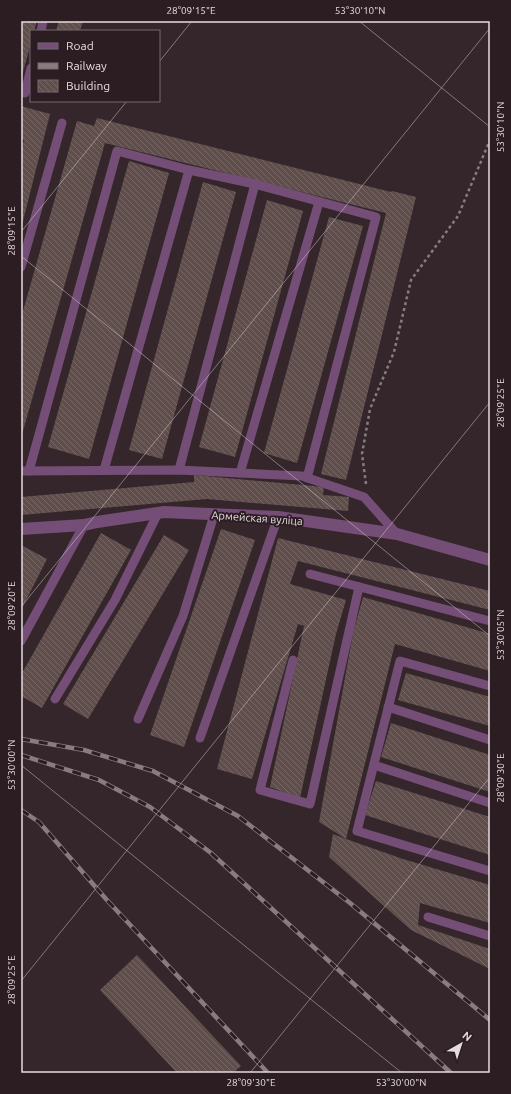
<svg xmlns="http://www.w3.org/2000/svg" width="511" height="1094" font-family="Ubuntu,sans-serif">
<defs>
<pattern id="building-back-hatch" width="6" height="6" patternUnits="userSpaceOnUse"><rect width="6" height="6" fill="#5f4e4c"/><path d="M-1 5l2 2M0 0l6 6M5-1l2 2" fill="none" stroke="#766765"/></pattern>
</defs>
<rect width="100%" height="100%" fill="#35262b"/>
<g fill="url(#building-back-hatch)">
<path d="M21,21H37L34,31H31V43L21,79Z"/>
<path d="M59,21H83L80,31H56Z"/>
<path d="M21,106L50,114L22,225L21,153L24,140L21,139Z"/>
<path d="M97,118L391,192L392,191L416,197L346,480L321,474L386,213L105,143L21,438V318L77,121L94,126Z"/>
<path d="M129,161L169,173L89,459L48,447Z"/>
<path d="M203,182L236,192L162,459L129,450Z"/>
<path d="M267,200L303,211L235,457L199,447Z"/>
<path d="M329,217L363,226L297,463L264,453Z"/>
<path d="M194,475L324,487L323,495L349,497L348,511L207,499L21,515V497L194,482Z"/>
<path d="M221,529L255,540L184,747L150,735Z"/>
<path d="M101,533L131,550L42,708L21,696V675Z"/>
<path d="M164,535L189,550L88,719L63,704Z"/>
<path d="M278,538L490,591V610L298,561L290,584L346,600L336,634L300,798L270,787L304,626L298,624L252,779L217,769Z"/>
<path d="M21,545L47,559L21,610Z"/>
<path d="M363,597L490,634V671L395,644L346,839L403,859L490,885V923L420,903L418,925L490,949V969L411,930L329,857L333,834L346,839L319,822L353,633Z"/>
<path d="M406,673L490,697V726L398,700Z"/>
<path d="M391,723L490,755V792L381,757Z"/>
<path d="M376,781L490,817V855L365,815Z"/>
<path d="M137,955L241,1066L233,1073H177L100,990Z"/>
</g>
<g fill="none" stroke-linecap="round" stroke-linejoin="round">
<path stroke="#897c80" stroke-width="2.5" stroke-dasharray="3 3" stroke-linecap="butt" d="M366,484L362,454L370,409L394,352L411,280L458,216L490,140"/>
<g stroke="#744e77" stroke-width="9">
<path d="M41,31L43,21"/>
<path d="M21,92L25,93L31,68"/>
<path d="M21,267L62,123"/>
<path d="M104,470L189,170"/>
<path d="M179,470L255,184"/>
<path d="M21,471L179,470L302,476L364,497L397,534"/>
<path d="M29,471L117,151L189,170L255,184L376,217L307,478"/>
<path d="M240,473L319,202"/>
<path d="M310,574L490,621"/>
<path d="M21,641L84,525"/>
<path d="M293,660L260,790L310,804L359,587"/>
<path d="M490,686L400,661L357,831L490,871"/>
<path d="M55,699L115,600L158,513"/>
<path d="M388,707L490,740"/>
<path d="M138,719L183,616L214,515"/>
<path d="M200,738L278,517"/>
<path d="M374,765L490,803"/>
<path d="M428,917L490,936"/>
</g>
<path stroke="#744e77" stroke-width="12" d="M21,529L84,525L97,522L164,512L278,517L397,534L490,560"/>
<defs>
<g id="rail">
<path d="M21,739L84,750L153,771L238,816L350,903L490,1020"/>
<path d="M21,755L99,780L150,807L211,853L451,1073"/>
<path d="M21,810L39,822L106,899L268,1073"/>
</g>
</defs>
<use href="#rail" stroke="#897c80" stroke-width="4.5"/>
<use href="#rail" stroke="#2b1d22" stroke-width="3" stroke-dasharray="9" stroke-linecap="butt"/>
</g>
<path fill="none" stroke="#e6dcdf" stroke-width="1" stroke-opacity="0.45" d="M359,21L490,127M159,62L192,21M21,232L127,101M21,256L490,636M21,607L490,28M21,765L402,1073M21,981L490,402M250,1073L490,777"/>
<g text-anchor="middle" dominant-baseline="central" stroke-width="4" stroke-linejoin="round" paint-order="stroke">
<g font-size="11" fill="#e6dcdf" stroke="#2b1d22">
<text transform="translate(257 518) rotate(4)">Армейская вуліца</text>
</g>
</g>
<rect width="511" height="1094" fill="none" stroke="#2b1d22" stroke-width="44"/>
<rect x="30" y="30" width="130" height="72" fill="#2b1d22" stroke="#76696e"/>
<rect x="38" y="43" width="20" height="6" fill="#744e77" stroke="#76696e"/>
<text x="66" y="50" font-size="12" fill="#e6dcdf">Road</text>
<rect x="38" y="63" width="20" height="6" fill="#897c80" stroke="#76696e"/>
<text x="66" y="70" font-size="12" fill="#e6dcdf">Railway</text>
<rect x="38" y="80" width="20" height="12" fill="url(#building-back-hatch)" stroke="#76696e"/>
<text x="66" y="90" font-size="12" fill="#e6dcdf">Building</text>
<g transform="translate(461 1044) rotate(39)" stroke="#2b1d22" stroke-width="3" paint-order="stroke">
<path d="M0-3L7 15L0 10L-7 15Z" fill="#e6dcdf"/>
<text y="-6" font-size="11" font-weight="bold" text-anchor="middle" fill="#e6dcdf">N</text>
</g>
<rect x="22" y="22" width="467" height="1050" fill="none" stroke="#e6dcdf" stroke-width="1.5"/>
<g font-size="10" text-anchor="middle" fill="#e6dcdf">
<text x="191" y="14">28°09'15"E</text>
<text x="360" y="14">53°30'10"N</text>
<text transform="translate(500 127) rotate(-90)" y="4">53°30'10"N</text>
<text transform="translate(11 231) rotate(-90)" y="4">28°09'15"E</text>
<text transform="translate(500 403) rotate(-90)" y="4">28°09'25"E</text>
<text transform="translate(11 606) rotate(-90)" y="4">28°09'20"E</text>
<text transform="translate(500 635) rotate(-90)" y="4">53°30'05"N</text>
<text transform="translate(11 765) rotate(-90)" y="4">53°30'00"N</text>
<text transform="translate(500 778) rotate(-90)" y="4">28°09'30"E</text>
<text transform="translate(11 980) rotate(-90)" y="4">28°09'25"E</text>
<text x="251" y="1086">28°09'30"E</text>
<text x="401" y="1086">53°30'00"N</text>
</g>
</svg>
